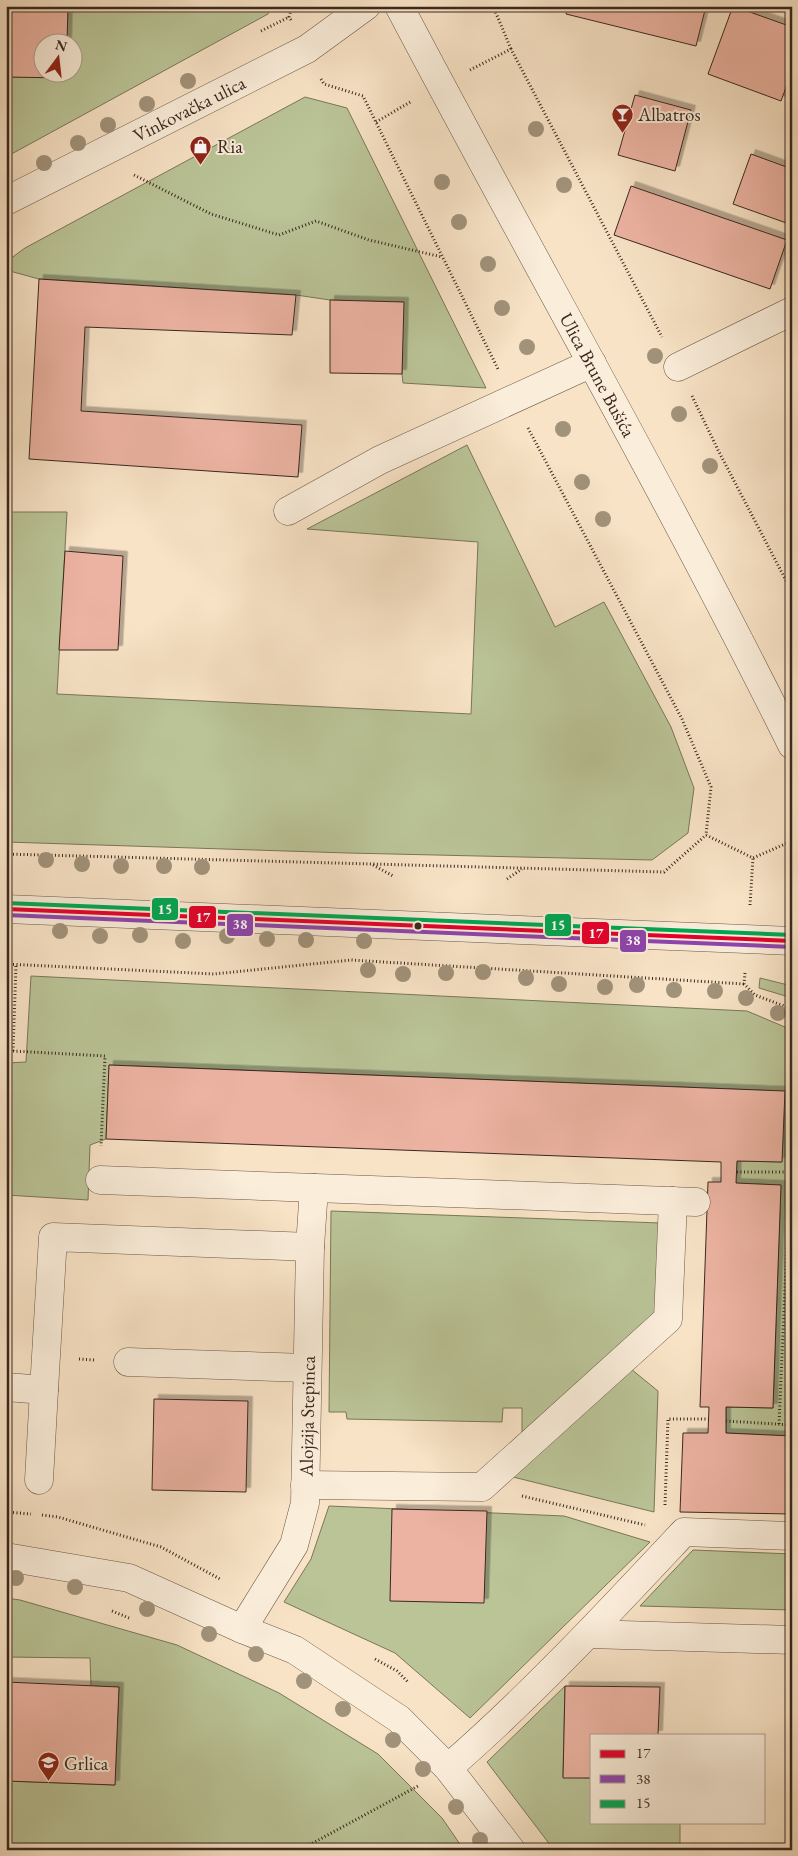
<svg xmlns="http://www.w3.org/2000/svg" width="798" height="1856" font-family="'EB Garamond',serif">
<defs>
<filter id="shadow"><feDropShadow dx="4.5" dy="-4.5" stdDeviation="0" flood-color="#0004"/></filter>
</defs>
<rect width="100%" height="100%" fill="#f8e3c6"/>
<filter id="stains"><feTurbulence type="fractalNoise" baseFrequency=".004" numOctaves="4"/><feColorMatrix values="0 0 0 0 .2 0 0 0 0 .09 0 0 0 0 .02 0 0 0 .5 -.17"/></filter>
<radialGradient id="worn" r=".72"><stop offset=".6" stop-color="#630" stop-opacity="0"/><stop offset="1" stop-color="#630" stop-opacity=".3"/></radialGradient>
<g fill="#bac497" stroke="#7a765a">
<path d="M68,6H271L268,14L6,157V77L66,78L67,73L72,72V42H67Z"/>
<path d="M305,97L347,108L486,388L403,383L402,374L403,302L330,300L296,295L39,279L6,270V262L25,248Z"/>
<path d="M467,445L555,627L604,602L671,727L694,788L688,833L652,860L348,853L6,842V512H67L57,694L471,714L478,542L307,529Z"/>
<path d="M31,976L747,1011L792,1030V1436L726,1433V1407L773,1408L781,1185L736,1183L737,1161L782,1162L785,1091L109,1065L106,1139L90,1145L88,1200L6,1195V1069L7,1063L26,1062Z"/>
<path d="M760,978L792,986V998L759,988Z"/>
<path d="M331,1211L660,1223L656,1315L522,1434V1408H503L502,1422L347,1419L346,1412H329Z"/>
<path d="M631,1369L658,1391L654,1512L509,1476Z"/>
<path d="M329,1506L564,1516L650,1542L470,1718L395,1653L284,1602L311,1559Z"/>
<path d="M693,1550L792,1554V1610L640,1606Z"/>
<path d="M6,1598L20,1600L177,1645L279,1693L378,1754L442,1818L464,1850H6V1781L115,1785L119,1687L91,1686L90,1658L6,1657Z"/>
<path d="M565,1686L563,1777L592,1778V1822H680V1850H554L487,1762Z"/>
</g>
<g fill="#ecb3a2" stroke="#3a281e" filter="url(#shadow)">
<path d="M6,6H68L67,42H42V72H67L66,78L6,77Z"/>
<path d="M568,6H706L696,46L566,14Z"/>
<path d="M733,6L792,27V71L781,101L708,74Z"/>
<path d="M635,95L691,110L675,171L618,155Z"/>
<path d="M751,154L792,169V225L733,204Z"/>
<path d="M631,186L787,240L770,289L614,235Z"/>
<path d="M39,279L296,295L292,335L85,327L81,411L302,425L298,477L29,459Z"/>
<path d="M330,300L404,302L402,374L330,373Z"/>
<path d="M65,551L123,556L118,650H59Z"/>
<path d="M109,1065L785,1091L782,1162L737,1161L736,1183L781,1185L773,1408L726,1407V1433L792,1436V1514L680,1512L683,1433H708L709,1407H700L708,1182H721V1162L106,1139Z"/>
<path d="M154,1399L248,1401L246,1492L152,1490Z"/>
<path d="M392,1509L487,1511L484,1603L390,1601Z"/>
<path d="M6,1682L119,1687L115,1785L6,1781Z"/>
<path d="M565,1686L660,1687L658,1735H592V1778H563Z"/>
</g>
<g fill="none" stroke-linecap="round" stroke-linejoin="round">
<defs>
<g id="minor">
<path id="s1" d="M399,6C529,253 668,495 792,745"/>
<path id="s2" d="M6,201L307,49L366,6"/>
<path d="M678,367L792,311"/>
<path d="M288,511L380,460L592,363"/>
<path d="M6,909L792,941"/>
<path d="M100,1180L696,1202"/>
<path d="M128,1362L307,1368"/>
<path d="M6,1387L44,1390L39,1480"/>
<path d="M44,1390L53,1237L310,1247"/>
<path d="M305,1485L482,1487L668,1319L673,1201"/>
<path d="M6,1557L129,1578L242,1629L295,1650L399,1719L448,1768L511,1850"/>
<path id="s3" d="M242,1629L294,1545L305,1503L310,1247L314,1188"/>
<path d="M589,1634L792,1640"/>
<path d="M448,1768C532,1695 608,1613 684,1532L792,1536"/>
</g>
</defs>
<use href="#minor" stroke="#6a5748" stroke-width="29"/>
<g stroke="#3a281e" stroke-width="3" stroke-dasharray="1 2.5" stroke-linecap="butt">
<path d="M493,6L511,49"/>
<path d="M291,20L289,17L292,6"/>
<path d="M261,31L289,17"/>
<path d="M470,70L511,49L662,337"/>
<path d="M321,79L324,84L363,96L498,369"/>
<path d="M376,122L412,101"/>
<path d="M134,175L211,214L279,235L316,221L369,240L442,257"/>
<path d="M692,396L718,450L792,592"/>
<path d="M528,428L682,719L711,787L706,835L753,858L792,841"/>
<path d="M6,854L664,872L706,835"/>
<path d="M373,865L393,876"/>
<path d="M507,879L522,869"/>
<path d="M750,905L753,858"/>
<path d="M6,964L214,974L351,960L744,984"/>
<path d="M745,973L744,984L755,995L792,1009"/>
<path d="M6,1051H13L16,965"/>
<path d="M13,1051L105,1056L101,1146"/>
<path d="M737,1172H791"/>
<path d="M79,1359L95,1360"/>
<path d="M726,1421L792,1425"/>
<path d="M779,1424L790,1172"/>
<path d="M522,1496L645,1525"/>
<path d="M665,1505L668,1419H709"/>
<path d="M6,1512L31,1514"/>
<path d="M42,1515L58,1517L161,1547L220,1579"/>
<path d="M112,1611L129,1618"/>
<path d="M375,1659L397,1671L408,1682"/>
<path d="M300,1850L418,1786"/>
</g>
<use href="#minor" stroke="#faedda" stroke-width="28"/>
<defs>
<path id="bus-1" d="M6,909L792,941"/>
<path id="bus-2" d="M6,915L792,947"/>
<path id="bus-3" d="M6,903L792,935"/>
</defs>
<use href="#bus-1" stroke="#faedda" stroke-width="8"/>
<use href="#bus-2" stroke="#faedda" stroke-width="8"/>
<use href="#bus-3" stroke="#faedda" stroke-width="8"/>
<use href="#bus-1" stroke="#e4002b" stroke-width="4"/>
<use href="#bus-2" stroke="#8e44ad" stroke-width="4"/>
<use href="#bus-3" stroke="#00a651" stroke-width="4"/>
</g>
<g fill="#a1927a">
<circle cx="188" cy="81" r="8"/>
<circle cx="147" cy="104" r="8"/>
<circle cx="108" cy="125" r="8"/>
<circle cx="536" cy="129" r="8"/>
<circle cx="78" cy="143" r="8"/>
<circle cx="44" cy="163" r="8"/>
<circle cx="442" cy="182" r="8"/>
<circle cx="564" cy="185" r="8"/>
<circle cx="459" cy="222" r="8"/>
<circle cx="488" cy="264" r="8"/>
<circle cx="502" cy="308" r="8"/>
<circle cx="527" cy="347" r="8"/>
<circle cx="655" cy="356" r="8"/>
<circle cx="679" cy="414" r="8"/>
<circle cx="563" cy="429" r="8"/>
<circle cx="710" cy="466" r="8"/>
<circle cx="582" cy="482" r="8"/>
<circle cx="603" cy="519" r="8"/>
<circle cx="46" cy="860" r="8"/>
<circle cx="82" cy="864" r="8"/>
<circle cx="121" cy="866" r="8"/>
<circle cx="164" cy="866" r="8"/>
<circle cx="202" cy="867" r="8"/>
<circle cx="60" cy="931" r="8"/>
<circle cx="140" cy="935" r="8"/>
<circle cx="100" cy="936" r="8"/>
<circle cx="227" cy="936" r="8"/>
<circle cx="267" cy="939" r="8"/>
<circle cx="306" cy="940" r="8"/>
<circle cx="183" cy="941" r="8"/>
<circle cx="364" cy="941" r="8"/>
<circle cx="368" cy="970" r="8"/>
<circle cx="483" cy="972" r="8"/>
<circle cx="446" cy="973" r="8"/>
<circle cx="403" cy="974" r="8"/>
<circle cx="526" cy="978" r="8"/>
<circle cx="559" cy="984" r="8"/>
<circle cx="637" cy="985" r="8"/>
<circle cx="605" cy="987" r="8"/>
<circle cx="674" cy="990" r="8"/>
<circle cx="715" cy="991" r="8"/>
<circle cx="746" cy="998" r="8"/>
<circle cx="778" cy="1013" r="8"/>
<circle cx="16" cy="1578" r="8"/>
<circle cx="75" cy="1587" r="8"/>
<circle cx="147" cy="1609" r="8"/>
<circle cx="209" cy="1634" r="8"/>
<circle cx="256" cy="1654" r="8"/>
<circle cx="304" cy="1681" r="8"/>
<circle cx="343" cy="1709" r="8"/>
<circle cx="393" cy="1740" r="8"/>
<circle cx="423" cy="1769" r="8"/>
<circle cx="456" cy="1807" r="8"/>
<circle cx="480" cy="1840" r="8"/>
</g>
<defs>
<symbol id="bar-pin" viewBox="-11 -11 22 30"><path d="M0 17L-7.5 6A9.5 9.5 0 1 1 7.5 6Z" fill="#8f2418" stroke="#faedda"/><path d="M-6-5H6L.8 .8V4.5H3.5V6h-7V4.5H-.8V.8Z" fill="#fff"/></symbol>
<symbol id="shop-pin" viewBox="-11 -11 22 30"><path d="M0 17L-7.5 6A9.5 9.5 0 1 1 7.5 6Z" fill="#8f2418" stroke="#faedda"/><path d="M-5-2.5h2.3a2.7 3.5 0 0 1 5.4 0H5L5.5 6h-11ZM-1.5-2.5h3a1.5 2.3 0 0 0-3 0Z" fill="#fff"/></symbol>
<symbol id="school-pin" viewBox="-11 -11 22 30"><path d="M0 17L-7.5 6A9.5 9.5 0 1 1 7.5 6Z" fill="#8f2418" stroke="#faedda"/><path d="M0-5L7-2L0 1L-7-2ZM-4 1L0 2.5L4 1V4Q0 6-4 4Z" fill="#fff"/></symbol>
</defs>
<g fill-rule="evenodd">
<use href="#bar-pin" x="610" y="102" width="25" height="34"/>
<use href="#shop-pin" x="188" y="134" width="25" height="34"/>
<use href="#school-pin" x="36" y="1750" width="25" height="34"/>
</g>
<circle fill="#3a281e" stroke="#faedda" stroke-width="2" cx="418" cy="926" r="4.5"/>
<g text-anchor="middle" dominant-baseline="central" stroke-width="4" stroke-linejoin="round" paint-order="stroke">
<g font-size="19" fill="#3a281e" stroke="#faedda">
<text stroke="none"><textPath href="#s2" startOffset="205">Vinkovačka ulica</textPath></text>
<text stroke="none"><textPath href="#s1" startOffset="419">Ulica Brune Bušića</textPath></text>
<text stroke="none"><textPath href="#s3" startOffset="229">Alojzija Stepinca</textPath></text>
</g>
<g font-size="19" fill="#3a281e" stroke="#faedda" text-anchor="start">
<text x="638" y="114">Albatros</text>
<text x="217" y="146">Ria</text>
<text x="64" y="1763">Grlica</text>
</g>
</g>
<g stroke="#faedda" stroke-width="2">
<rect x="151" y="897" width="28" height="24" rx="5" fill="#00a651"/>
<rect x="188" y="905" width="29" height="24" rx="5" fill="#e4002b"/>
<rect x="226" y="913" width="28" height="24" rx="5" fill="#8e44ad"/>
<rect x="544" y="913" width="28" height="24" rx="5" fill="#00a651"/>
<rect x="581" y="921" width="29" height="24" rx="5" fill="#e4002b"/>
<rect x="619" y="929" width="28" height="24" rx="5" fill="#8e44ad"/>
</g>
<g font-size="14" text-anchor="middle" font-weight="bold" fill="#fff">
<text x="165" y="914">15</text>
<text x="203" y="922">17</text>
<text x="240" y="929">38</text>
<text x="558" y="930">15</text>
<text x="596" y="938">17</text>
<text x="633" y="945">38</text>
</g>
<rect width="798" height="1856" fill="none" stroke="#f8e3c6" stroke-width="25"/>
<rect x="8" y="8" width="783" height="1841" fill="none" stroke="#3a281e" stroke-width="2.5"/>
<rect x="12" y="12" width="773" height="1831" fill="none" stroke="#3a281e"/>
<rect x="590" y="1734" width="175" height="90" fill="#faedda" stroke="#ad9e8f"/>
<rect x="600" y="1750" width="25" height="8" fill="#e4002b" stroke="#ad9e8f"/>
<text x="636" y="1758" font-size="15" fill="#3a281e">17</text>
<rect x="600" y="1775" width="25" height="8" fill="#8e44ad" stroke="#ad9e8f"/>
<text x="636" y="1784" font-size="15" fill="#3a281e">38</text>
<rect x="600" y="1800" width="25" height="8" fill="#00a651" stroke="#ad9e8f"/>
<text x="636" y="1808" font-size="15" fill="#3a281e">15</text>
<g transform="translate(58 58) rotate(15)"><circle r="24" fill="#faedda" stroke="#ad9e8f"/>
<path d="M0-4L9 19L0 12L-9 19Z" fill="#8f2418"/>
<text y="-8" font-size="14" font-weight="bold" text-anchor="middle" fill="#3a281e">N</text>
</g>
<rect width="100%" height="100%" filter="url(#stains)"/>
<rect width="100%" height="100%" fill="url(#worn)"/>
</svg>
